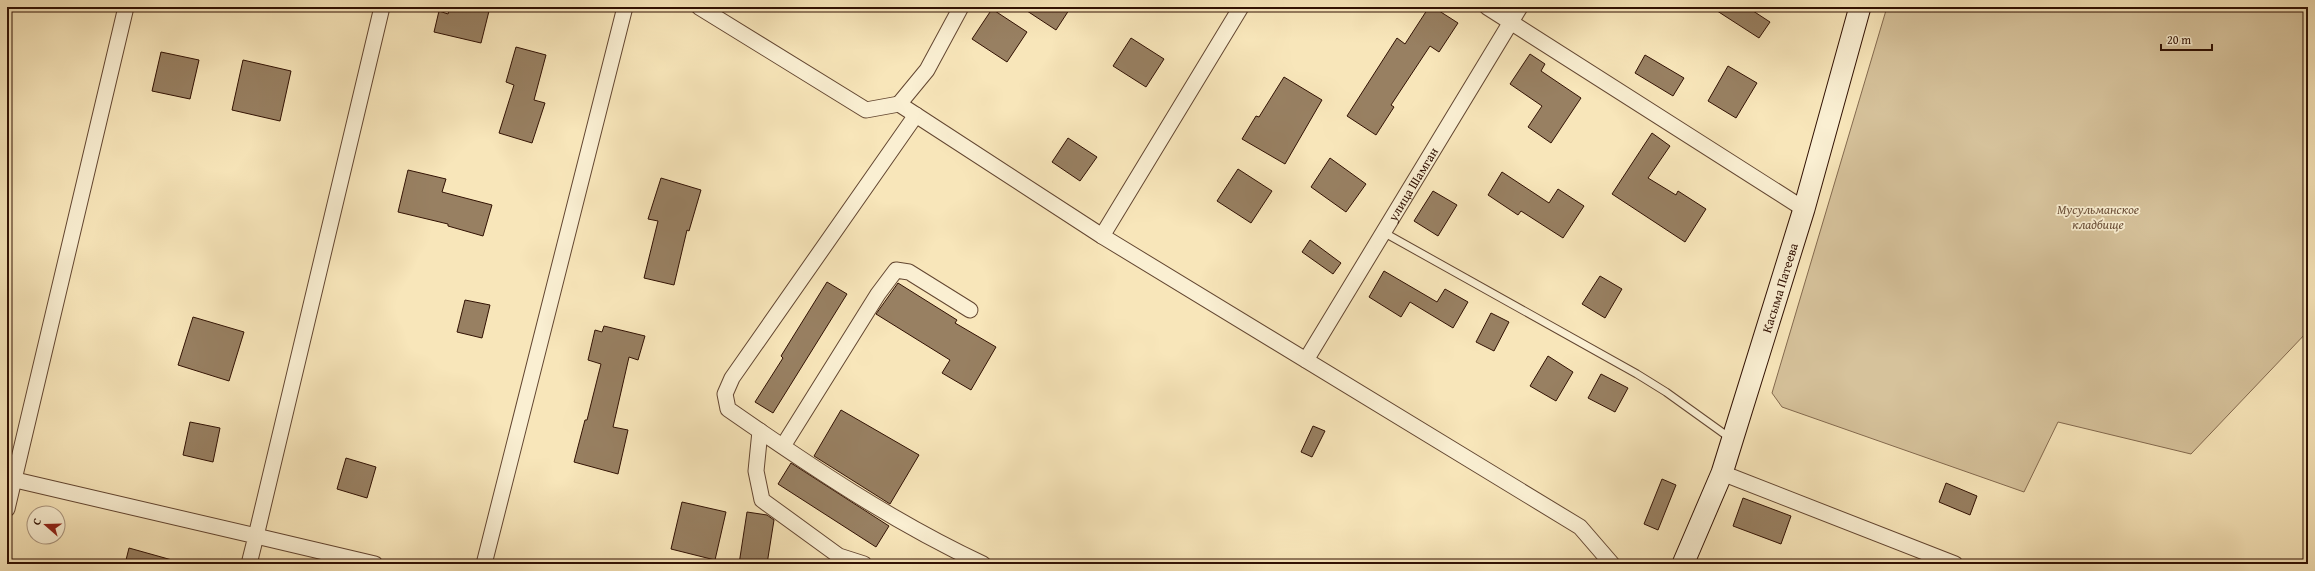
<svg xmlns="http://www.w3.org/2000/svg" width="2315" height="571" font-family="'Gentium Book Plus',serif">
<rect width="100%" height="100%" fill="#f8e6ba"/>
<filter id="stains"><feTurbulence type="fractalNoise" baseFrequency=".005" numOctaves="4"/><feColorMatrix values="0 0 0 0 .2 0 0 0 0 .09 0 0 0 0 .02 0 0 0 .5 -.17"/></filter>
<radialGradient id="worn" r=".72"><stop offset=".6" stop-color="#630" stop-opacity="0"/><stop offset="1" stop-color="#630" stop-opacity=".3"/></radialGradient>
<path fill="#d6c29b" stroke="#846a4f" d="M1887,7H2308V331L2191,454L2058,422L2024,492L1782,407L1772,393Z"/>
<g fill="#988062" stroke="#311103">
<path d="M450,7H490L481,43L434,32L439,11L448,14Z"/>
<path d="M1021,7H1071L1056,30Z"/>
<path d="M1429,7H1433L1458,23L1439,52L1430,46L1391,105L1394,107L1376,135L1347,116L1397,38L1405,44Z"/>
<path d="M1711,7H1747L1770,22L1759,38Z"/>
<path d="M992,9L1027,32L1007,62L972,39Z"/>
<path d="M1131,38L1164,59L1146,87L1113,66Z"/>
<path d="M516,47L546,55L534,100L545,103L532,143L499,133L514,85L506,82Z"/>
<path d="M161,52L199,60L190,99L152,91Z"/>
<path d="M1530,54L1545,64L1541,71L1581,98L1551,143L1528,127L1542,106L1510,84Z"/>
<path d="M1645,55L1684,78L1673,96L1635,73Z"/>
<path d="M243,60L291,71L280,121L232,110Z"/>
<path d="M1728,66L1757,83L1736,118L1708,101Z"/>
<path d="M1284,77L1322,100L1285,164L1242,139L1256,116L1259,117Z"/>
<path d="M1652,133L1670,146L1648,178L1676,195L1678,191L1706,209L1685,242L1612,194Z"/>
<path d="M1068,138L1097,157L1080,181L1052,162Z"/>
<path d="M1330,158L1366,184L1346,212L1311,187Z"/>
<path d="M1238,169L1272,191L1251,223L1217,201Z"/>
<path d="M408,170L446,179L442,192L492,205L483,236L448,226V224L398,212Z"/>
<path d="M1502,172L1549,203L1558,189L1584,206L1563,238L1521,211L1518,215L1488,195Z"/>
<path d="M661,178L701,190L689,231L687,230L674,285L644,278L658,221L648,219Z"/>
<path d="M1433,191L1457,205L1438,236L1414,221Z"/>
<path d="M1310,240L1341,263L1333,274L1302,252Z"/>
<path d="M1384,271L1437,302L1445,289L1468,302L1453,328L1410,302L1401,317L1369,297Z"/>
<path d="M1600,276L1622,289L1605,318L1582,304Z"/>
<path d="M827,282L847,294L773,413L755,402L783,358L781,356Z"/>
<path d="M898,283L957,320L955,323L996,347L971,390L942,373L950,360L876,314Z"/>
<path d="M465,300L490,305L482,338L457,332Z"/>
<path d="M1491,313L1509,322L1494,351L1476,342Z"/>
<path d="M193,317L244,332L229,381L178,365Z"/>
<path d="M604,326L645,336L638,360L629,357L613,427L628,430L618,474L574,462L585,420H587L601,364L588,360L595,330L602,332Z"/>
<path d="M1548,356L1573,372L1556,401L1530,386Z"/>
<path d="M1601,374L1628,388L1615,412L1588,398Z"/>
<path d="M841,410L919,455L890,504L814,456Z"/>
<path d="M190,422L220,428L213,462L183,455Z"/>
<path d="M1313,426L1325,431L1312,457L1301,452Z"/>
<path d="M346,458L376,467L367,498L337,489Z"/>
<path d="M791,463L889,526L876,547L778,484Z"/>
<path d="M1662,479L1676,485L1658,530L1644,524Z"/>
<path d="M1946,483L1977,496L1970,515L1939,502Z"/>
<path d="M1743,498L1791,516L1781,544L1733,526Z"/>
<path d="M682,502L726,512L715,560L671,549Z"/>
<path d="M747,512L767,515L774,520L767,564H739Z"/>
<path d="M129,548L172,560V564H125Z"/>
</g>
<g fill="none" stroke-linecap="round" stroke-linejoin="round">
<defs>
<path id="lane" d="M1383,232L1637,374L1666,392L1730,438"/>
<g id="street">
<path d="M699,7L866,110L899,104L1102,236L1580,527L1612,564"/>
<path d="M1487,7L1804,209"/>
<path d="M899,104L927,70L961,7"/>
<path d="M916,115L732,378L725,394L728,409C810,466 893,522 983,564"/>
<path d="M1102,236L1241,7"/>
<path id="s1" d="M1306,360L1520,7"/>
<path d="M760,431L756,471L762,500L839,556L864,564"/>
<path d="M783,446L878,294L896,270L909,272L970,310"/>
<path d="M1722,473L1955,564"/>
<path d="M7,478L256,536L249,564"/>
<path d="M7,509L126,7"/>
<path d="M375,564L256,536L382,7"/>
<path d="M484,564L625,7"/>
</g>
<g id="secondary">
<path id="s2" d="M1683,564L1722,473L1804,209L1860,7"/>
</g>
</defs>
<use href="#lane" stroke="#634631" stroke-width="9"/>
<use href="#street" stroke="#634631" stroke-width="17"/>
<use href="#secondary" stroke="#311103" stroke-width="23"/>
<use href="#lane" stroke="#faefd2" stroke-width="7"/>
<use href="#street" stroke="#faefd2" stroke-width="15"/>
<use href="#secondary" stroke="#faefd2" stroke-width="21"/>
</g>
<g text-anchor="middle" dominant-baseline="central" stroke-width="3.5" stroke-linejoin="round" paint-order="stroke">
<g font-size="13" fill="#311103" stroke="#faefd2">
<text stroke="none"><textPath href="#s1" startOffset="206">улица Шамган</textPath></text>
<text stroke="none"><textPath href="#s2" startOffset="293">Касыма Патеева</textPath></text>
</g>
<g font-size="13" font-style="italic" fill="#6b4f38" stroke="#faefd2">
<text x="2098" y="209">Мусульманское<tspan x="2098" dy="15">кладбище</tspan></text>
</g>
</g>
<rect width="2315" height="571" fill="none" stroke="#f8e6ba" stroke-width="24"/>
<rect x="8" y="8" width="2299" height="555" fill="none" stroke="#311103" stroke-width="2"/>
<rect x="12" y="12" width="2291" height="547" fill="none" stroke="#311103"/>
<g transform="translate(46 525) rotate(290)"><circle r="19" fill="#faefd2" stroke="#aa967f"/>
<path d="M0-3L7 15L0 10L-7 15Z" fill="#8f2418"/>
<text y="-6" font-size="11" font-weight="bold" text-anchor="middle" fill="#311103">С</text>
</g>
<path d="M2161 44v6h51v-6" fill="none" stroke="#311103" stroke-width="2"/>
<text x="2167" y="44" font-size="12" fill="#311103" stroke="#faefd2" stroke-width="3" paint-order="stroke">20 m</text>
<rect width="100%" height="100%" filter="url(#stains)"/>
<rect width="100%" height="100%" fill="url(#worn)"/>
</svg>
